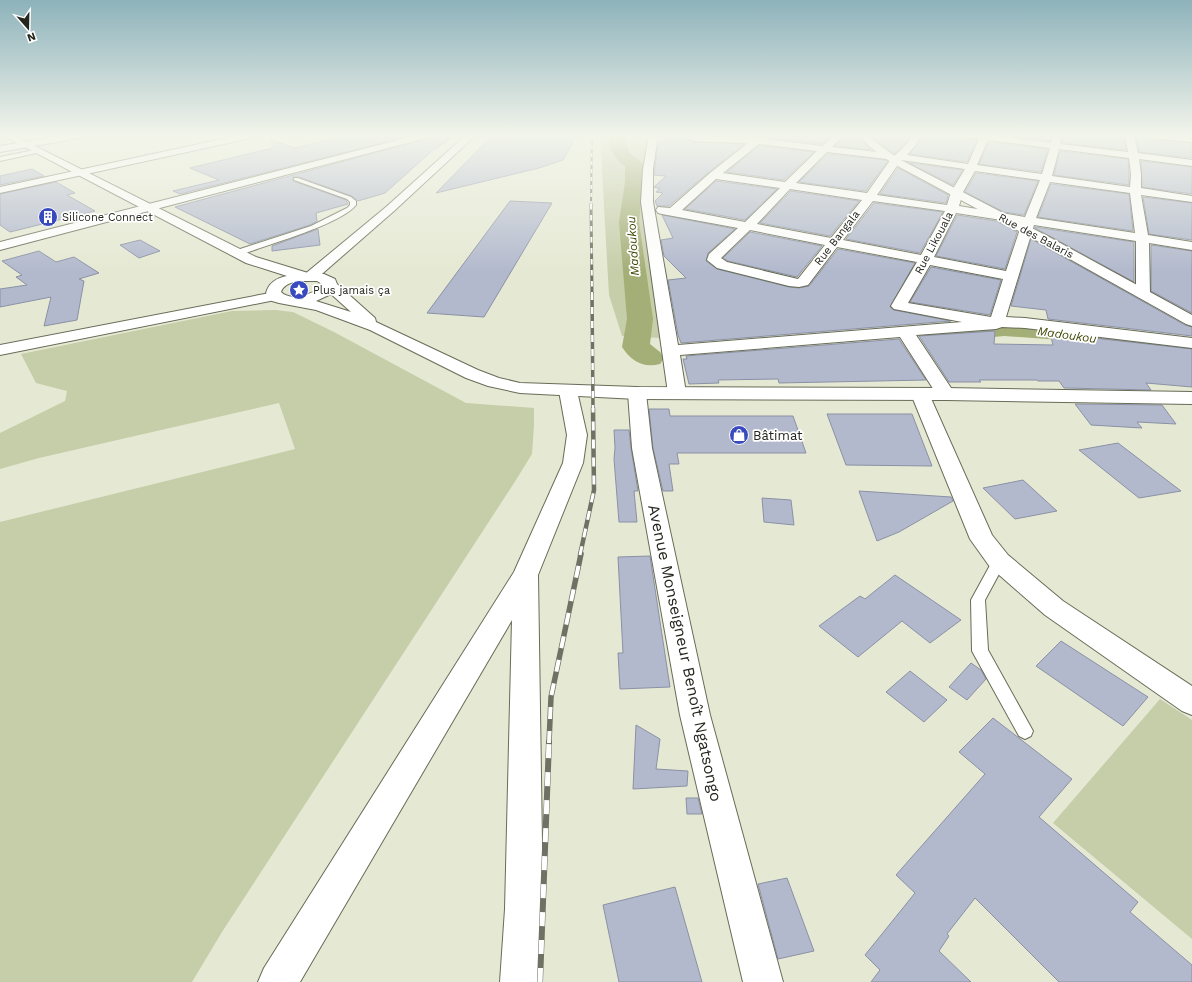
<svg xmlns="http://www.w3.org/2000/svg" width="1192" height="982" font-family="'Work Sans',sans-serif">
<rect width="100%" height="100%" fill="#e5e9d3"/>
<g fill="#c6cda9">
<path d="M600,135H653L650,155L660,338L622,336L609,295Z"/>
<path d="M275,310L293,312L334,332L466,403L534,408V426L532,454L516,480L222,932L192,982H0V522L295,449L279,403L39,458L0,469V433L65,401L67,391L36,383L21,354L232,311Z"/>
<path d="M1160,699L1192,720V939L1053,823Z"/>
</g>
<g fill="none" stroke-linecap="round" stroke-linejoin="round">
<g fill="#a4ae77" fill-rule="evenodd">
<path d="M610,135H626L625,137L629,152L643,164V182L639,222L653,319L650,344L660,352L664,358L660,364C643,368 632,362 622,347L627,319L619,222L625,182V166C615,159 607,147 610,135Z"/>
<path d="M1004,320L1061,324L1192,348V366L1061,340L1004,336L941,342L931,340L927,334L931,328L941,326Z"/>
</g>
</g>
<g fill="#b2b9cd" stroke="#8b91a5">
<path d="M333,135H414L180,194L173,191L219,180L190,168L273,148L271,140L295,148L333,139Z"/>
<path d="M434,135H457L433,150L385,193L358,201L352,196L299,177H293V181L346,200L348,204L316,213L317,221L310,225L250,244L175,207L430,138Z"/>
<path d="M493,135H577L563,160L539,168L436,193Z"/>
<path d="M675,135H690L687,138L693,142L744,144L709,172L669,206H657L655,201L663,193L656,192L660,189L654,187L666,176L654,175L658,145Z"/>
<path d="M765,135H833L822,144L768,138Z"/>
<path d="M846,135H858L871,150L835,146Z"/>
<path d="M870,135H912L907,142L894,154Z"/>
<path d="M923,135H962L964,138L977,140L967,162L910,154Z"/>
<path d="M998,135H1053L1050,141Z"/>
<path d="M1063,135H1124L1126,150L1062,143Z"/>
<path d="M1136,136L1147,137L1151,139L1192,143V158L1139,152Z"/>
<path d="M989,142L1048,149L1041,172L979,164Z"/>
<path d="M759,146L814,152L784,180L727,172Z"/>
<path d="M1060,151L1128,159L1129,174V185L1054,175Z"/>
<path d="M828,154L886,160L887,162L866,191L799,182Z"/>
<path d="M1141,161L1192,167V194L1142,187Z"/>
<path d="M909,163L963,170L953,185Z"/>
<path d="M898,168L948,195L946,203L880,194Z"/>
<path d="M32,169L44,176L0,185V176Z"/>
<path d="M976,173L1038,181L1024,215L1004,212L965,192Z"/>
<path d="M716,181L777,189L745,220L685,209Z"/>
<path d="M56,182L75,193L67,195L95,211L10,232L0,225V194Z"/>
<path d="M1051,184L1129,194L1133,231L1038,217Z"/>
<path d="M791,191L859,201L830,236L760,223Z"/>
<path d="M1143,197L1192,203V240L1149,234Z"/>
<path d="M510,201L552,203L484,317L427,313Z"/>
<path d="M874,203L943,212L920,253L846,239Z"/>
<path d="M662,215L735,229L708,253L706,261L717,269L789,287L799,288L809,286L838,249L915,263L890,307L894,310L951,321L681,343L678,335L668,280L686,278L664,256L661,240L673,238Z"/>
<path d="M957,215L996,221L1017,232L1005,269L936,256Z"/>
<path d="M1035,227L1134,242V282L1035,228Z"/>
<path d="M318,229L320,245L272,251V246Z"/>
<path d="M750,232L822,246L797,277L728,261L723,258Z"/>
<path d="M1031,239L1185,325L1192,327V336L1048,319L1046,310L1011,306Z"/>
<path d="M140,240L160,251L139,258L120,245Z"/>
<path d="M1151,245L1192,251V313L1151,291Z"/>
<path d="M39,251L56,262L74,257L99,273L79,279L84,281L77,320L44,326L51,297L0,307V289L27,285L16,277L22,275L2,261Z"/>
<path d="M931,267L1001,280L990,315L910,302Z"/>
<path d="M995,331L994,344L1053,345L1050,333L1192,349V387L1146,383L1151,390L1064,388L1059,381H1038L1037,380H979L981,382H949L919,336Z"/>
<path d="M899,339L926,380L779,383L778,379L718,380L719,383L689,384L683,359H687L686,356Z"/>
<path d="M1075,404L1162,405L1176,424L1137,422L1142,428L1091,425Z"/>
<path d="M649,409H669L670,416H793L806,453H677L679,464H669L673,491H663L653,448Z"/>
<path d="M827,414H912L932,466L846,465Z"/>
<path d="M614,430H629L631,448L638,491H634L637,522H619L614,459L615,448Z"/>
<path d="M1118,443L1181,491L1139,498L1079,450Z"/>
<path d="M1023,480L1057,511L1015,519L983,488Z"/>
<path d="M859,491L951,497L953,501L899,532L877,541Z"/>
<path d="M762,498L791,500L794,525L764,522Z"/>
<path d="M650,556L670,687L620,689L618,653H623L618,557Z"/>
<path d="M895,575L961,620L930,643L902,621L858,657L819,626L860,596L865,599Z"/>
<path d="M1061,641L1148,697L1123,726L1036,666Z"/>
<path d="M971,663L981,670L986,679L967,700L949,687Z"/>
<path d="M910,671L947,700L924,722L886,692Z"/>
<path d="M993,718L1072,779L1039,817L1138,902L1130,912L1192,965V982H1059L975,898L947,934L949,936L939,951L971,982H871L880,970L865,955L915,893L896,875L985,774L959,752Z"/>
<path d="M636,725L660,739L656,769L688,771L687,786L633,789Z"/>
<path d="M686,798H698L702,814H687Z"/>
<path d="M787,878L814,951L778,959L758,884Z"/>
<path d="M675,887L702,982H619L603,905Z"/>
</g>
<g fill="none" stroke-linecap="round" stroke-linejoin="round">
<defs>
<g id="service">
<path d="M39,149L41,150V152L0,161V157Z"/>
<path d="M294,178H298L351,197L356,201V205C340,225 266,245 240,255H234V251L311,226L347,208L350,205V202L347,199L294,180Z"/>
<path d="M999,556L1004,558L1006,561L985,600L988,650L1033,731L1031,736L1025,739L1019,736L972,651L971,600L994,558Z"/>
</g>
<g id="minor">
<path d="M66,135H84L79,138L0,152V146Z"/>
<path d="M241,135H256L251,138L0,193V187Z"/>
<path d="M418,135H432L430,137L0,250V242Z"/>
<path d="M649,135H658L653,169V202L678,345L962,322L894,309L891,306L917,262L837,247L808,285L799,287L789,286L717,268L707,260L709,254L738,228L662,214L658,213L656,210L658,207L670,208L710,173L748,143L693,141L688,138L690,136L755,138L759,135H763L767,137L765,139L822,146L835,135H844L832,147L887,153L892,156L887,159L827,152L796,183L867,193L891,159L908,143L913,135H922L915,146L907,155L968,164L979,139L964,137L963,135H990L1051,143L1054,135H1062L1060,144L1128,152L1125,135H1134L1138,153L1192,160V166L1139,159L1141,174V188L1192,196V202L1141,195L1148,235L1192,242V250L1149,243L1150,293L1148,296L1143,297L1138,296L1136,293V241L1034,225L1006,317L1025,318L1192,338V348L1025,328L1002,327L996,329L916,335L955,394L953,398L946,400L939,398L900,337L680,355L686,393L684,397L677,399L670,397L668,393L641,202L643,169ZM988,140L1050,148L1042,174L977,165ZM759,144L817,151L785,182L723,173ZM1059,149L1129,158L1131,174L1130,187L1052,176ZM901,160L965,169L951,192L947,205L877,195ZM975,171L1040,180L1025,217L959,206L963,192ZM716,179L780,188L745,222L682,210ZM1050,182L1130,193L1135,233L1036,218ZM790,189L862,200L831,238L757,224ZM873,201L945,211L921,255L843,240ZM956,213L1022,223L1006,271L934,257ZM750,230L825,245L798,279L727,262L721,258ZM930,265L1003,279L991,317L908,303Z"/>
<path d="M1146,135H1174L1192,136V142L1151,138Z"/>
<path d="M275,292L280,293L282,296L280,299L0,355V345Z"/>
<path d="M568,385L574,387L577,391L587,435L583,463L538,575L543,909L540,982H500L505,909L512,620L300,982H258L264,968L514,572L563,463L567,435L559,391L562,387Z"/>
<path d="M637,387L644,389L646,393L652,448L710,715L783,982H743L680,715L632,448L628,393L630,389Z"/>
<path d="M920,388L927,390L929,394L992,535L1008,555L1063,601L1192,686V715L1182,711L1045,615L990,567L970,539L911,394L913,390Z"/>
</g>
<path id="tertiary" d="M466,135H476L394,211L315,280L310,281L305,280L303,277L305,274L386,207Z"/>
<g id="secondary">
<path d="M2,135H13L256,257L308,273L324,274L335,279L337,284L375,318L376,322L478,370L499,378L520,383L637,387L946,388L1192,392V404L946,400L637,399L520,393L488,386L466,378L370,330L316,310L279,303L272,301L266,293C269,282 277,278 287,276L246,263ZM317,281L322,284V287C312,294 291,302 281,292C285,279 306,281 317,281ZM331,294L351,312L316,301Z"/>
<path d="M859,135H868L877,143L899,159L1051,238L1192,315V326L1186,324L1041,243L892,163L870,147Z"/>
</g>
</defs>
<use href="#service" stroke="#686c58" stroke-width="2"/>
<use href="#minor" stroke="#686c58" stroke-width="2"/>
<use href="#tertiary" stroke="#686c58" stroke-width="2"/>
<use href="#secondary" stroke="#686c58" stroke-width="2"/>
<use href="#service" fill="#fff" fill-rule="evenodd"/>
<use href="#minor" fill="#fff" fill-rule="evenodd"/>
<use href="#tertiary" fill="#fff" fill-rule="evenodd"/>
<use href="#secondary" fill="#fff" fill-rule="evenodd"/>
<defs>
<path id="rail-far5" d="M591,205L592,135"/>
<path id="rail-far4" d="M591,204L592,294"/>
<path id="rail-far3" d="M592,293L593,409"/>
<path id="rail-far2" d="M580,555L594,490L593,408"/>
<path id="rail-far1" d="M549,743L551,697L581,554"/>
<path id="rail" d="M540,982L549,742"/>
</defs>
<use href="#rail-far5" stroke="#6e7163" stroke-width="2"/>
<use href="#rail-far4" stroke="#6e7163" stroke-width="3"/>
<use href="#rail-far3" stroke="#6e7163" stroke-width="3.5"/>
<use href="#rail-far2" stroke="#6e7163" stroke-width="4.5"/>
<use href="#rail-far1" stroke="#6e7163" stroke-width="5.5"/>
<use href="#rail" stroke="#6e7163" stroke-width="6"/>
<use href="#rail-far5" stroke="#fff" stroke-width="1.5" stroke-dasharray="4" stroke-linecap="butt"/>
<use href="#rail-far4" stroke="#fff" stroke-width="2" stroke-dasharray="5.5" stroke-linecap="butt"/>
<use href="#rail-far3" stroke="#fff" stroke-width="2.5" stroke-dasharray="7" stroke-linecap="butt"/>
<use href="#rail-far2" stroke="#fff" stroke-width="3" stroke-dasharray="9" stroke-linecap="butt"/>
<use href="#rail-far1" stroke="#fff" stroke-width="4" stroke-dasharray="12" stroke-linecap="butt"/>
<use href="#rail" stroke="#fff" stroke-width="5" stroke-dasharray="14" stroke-linecap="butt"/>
</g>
<linearGradient id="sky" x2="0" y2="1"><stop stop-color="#8db2bb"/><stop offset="0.5" stop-color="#f3f5eb"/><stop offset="1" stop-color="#f3f5eb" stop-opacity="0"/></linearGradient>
<rect width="1192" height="272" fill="url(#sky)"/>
<defs>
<symbol id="building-disc" viewBox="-11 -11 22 22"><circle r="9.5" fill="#384abd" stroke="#fff"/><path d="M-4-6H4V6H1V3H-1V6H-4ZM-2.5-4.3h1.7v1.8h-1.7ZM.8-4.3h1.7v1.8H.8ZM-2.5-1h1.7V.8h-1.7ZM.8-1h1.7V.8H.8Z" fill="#fff"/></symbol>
<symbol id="sight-disc" viewBox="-11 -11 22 22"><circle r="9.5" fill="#384abd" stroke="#fff"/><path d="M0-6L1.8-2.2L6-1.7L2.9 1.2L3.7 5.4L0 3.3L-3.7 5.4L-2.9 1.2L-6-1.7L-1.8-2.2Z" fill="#fff"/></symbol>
<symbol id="shop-disc" viewBox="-11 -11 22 22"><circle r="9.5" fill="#384abd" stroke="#fff"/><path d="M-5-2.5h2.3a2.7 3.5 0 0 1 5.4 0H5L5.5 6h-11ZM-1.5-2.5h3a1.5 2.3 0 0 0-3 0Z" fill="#fff"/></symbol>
</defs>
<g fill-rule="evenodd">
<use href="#building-disc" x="37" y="206" width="22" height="22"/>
<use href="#sight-disc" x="288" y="279" width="22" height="22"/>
<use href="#shop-disc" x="728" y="424" width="22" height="22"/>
</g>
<g text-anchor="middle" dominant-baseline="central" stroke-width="3.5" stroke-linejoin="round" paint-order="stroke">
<g font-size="11" fill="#24261d" stroke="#fff" text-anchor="start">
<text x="62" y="217">Silicone Connect</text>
<text x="313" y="290">Plus jamais ça</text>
</g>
<g font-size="11" fill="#24261d" stroke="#fff">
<text transform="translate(1036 236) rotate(28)">Rue des Balaris</text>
<text transform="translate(837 238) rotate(-52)">Rue Bangala</text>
<text transform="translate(934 243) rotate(-62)">Rue Likouala</text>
</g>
<g font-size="12" font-style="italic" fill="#3e4501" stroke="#fff">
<text transform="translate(633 246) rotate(-94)">Madoukou</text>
<text transform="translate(1067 335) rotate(8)">Madoukou</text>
</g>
<g font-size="13" fill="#24261d" stroke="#fff" text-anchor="start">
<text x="753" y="435">Bâtimat</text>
</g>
<g font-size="16" fill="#24261d" stroke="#fff">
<text transform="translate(685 653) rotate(78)">Avenue Monseigneur Benoît Ngatsongo</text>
</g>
</g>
<g transform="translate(28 28) rotate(160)" stroke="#ffffff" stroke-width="3" paint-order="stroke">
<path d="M0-3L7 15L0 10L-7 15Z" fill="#24261d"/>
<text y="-6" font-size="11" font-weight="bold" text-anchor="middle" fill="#24261d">N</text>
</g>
</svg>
